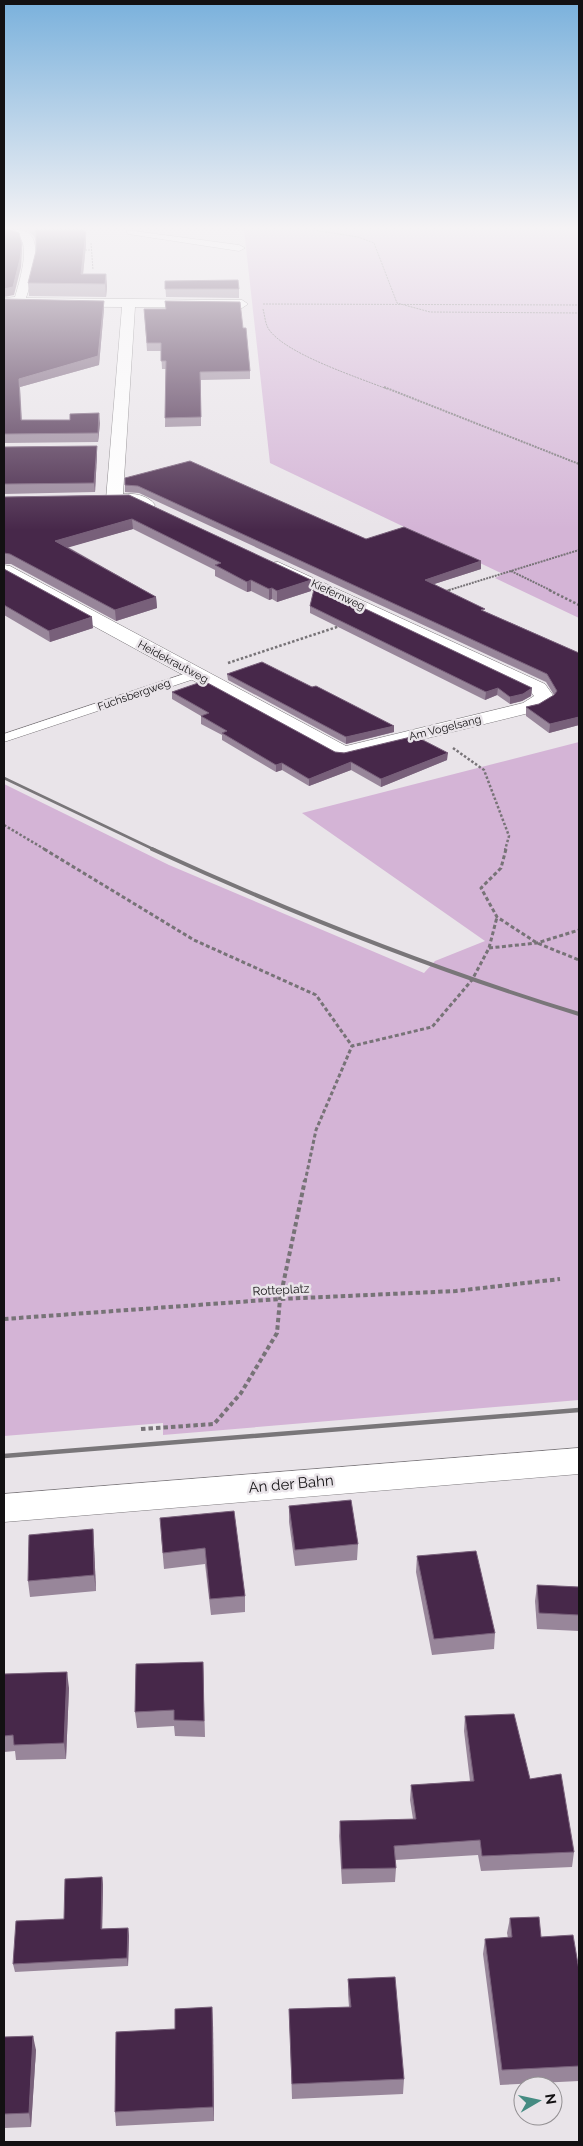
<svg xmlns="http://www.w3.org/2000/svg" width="583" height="2146" font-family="Raleway,sans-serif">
<rect width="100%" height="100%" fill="#e9e4e9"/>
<g fill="#d4b4d6">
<path d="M244,230H579V618L495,578L503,574L270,463Z"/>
<path d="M579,742V1400L163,1435V1423L4,1436V784L169,865L424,973L435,961L485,941L302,813Z"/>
</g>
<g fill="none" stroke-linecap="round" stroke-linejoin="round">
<defs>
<path id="service" d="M196,670L202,674L200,677L4,742V734Z"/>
<g id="minor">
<path d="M4,230C12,230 20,229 27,232C44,242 31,283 26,298L242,300L248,304L242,308L135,307L123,494C134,493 148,495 155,505L153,508C143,511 138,505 129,503C122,502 115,504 108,502L106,499L122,307L4,306V298L15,297C19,283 29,251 21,239L5,232Z"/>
<path d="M126,230L239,245L245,248L239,251L128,234Z"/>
<path d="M278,562L545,684L555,698L552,702L537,711L343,759L335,758L4,577V565L10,566L346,746L523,703L534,696L531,692L272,571L269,567L272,563Z"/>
<path d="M579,1448V1474L4,1522V1494Z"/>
</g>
</defs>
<use href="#service" stroke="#7b777b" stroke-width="1"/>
<use href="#minor" stroke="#7b777b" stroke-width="1"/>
<g stroke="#777377" stroke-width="1" stroke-dasharray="2 1" stroke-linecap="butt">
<path d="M313,230L358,237L374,243L397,303L430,312L579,313"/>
<path d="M91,243L93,270"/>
<path d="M82,250H91"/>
<path d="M263,304L579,305"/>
<path d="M263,309C265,316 265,325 270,331C289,355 357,377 387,389"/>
</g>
<g stroke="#777377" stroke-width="2" stroke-dasharray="2 1" stroke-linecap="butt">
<path d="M384,387L579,464"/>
<path d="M511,571L552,591"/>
<path d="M446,591L579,550"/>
</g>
<g stroke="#777377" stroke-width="2.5" stroke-dasharray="2.5 2" stroke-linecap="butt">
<path d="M549,590L579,605"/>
<path d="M444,592L450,590"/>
<path d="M228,663L340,626"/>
<path d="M453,748L484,770L509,836L505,850"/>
<path d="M4,825L46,850"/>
</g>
<g stroke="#777377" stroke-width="3" stroke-dasharray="4 2.5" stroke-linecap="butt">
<path d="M44,849L194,940L316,995L352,1046"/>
<path d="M506,849L501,868L481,888L497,917L537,943L579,960"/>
<path d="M489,948L537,943L579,930"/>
<path d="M305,1182L316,1130L352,1046L432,1027L472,980L489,948L497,917"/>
</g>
<g stroke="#777377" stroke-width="4" stroke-dasharray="4.5 3" stroke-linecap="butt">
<path d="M4,1319L280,1299L456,1291L560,1279"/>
<path d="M141,1429L214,1424L241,1393L277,1333L280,1299L305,1180"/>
</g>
<use href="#service" fill="#fff" fill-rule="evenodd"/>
<use href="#minor" fill="#fff" fill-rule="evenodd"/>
<path stroke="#797679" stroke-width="2.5" d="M4,778L155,850"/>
<path stroke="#797679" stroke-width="4" d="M152,849C291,913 432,969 579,1014"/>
<path stroke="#797679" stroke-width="4.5" d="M4,1456L579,1410"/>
</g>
<g fill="#98869a">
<path d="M24,230H82L86,232V245L83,274H106L107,287L106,297L29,296L28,283L36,251V242L34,236L28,231Z"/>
<path d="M165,281L239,289V298L166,297Z"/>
<path d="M4,299L104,309L99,365L20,387L22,420L100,423L98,442L4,443Z"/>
<path d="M144,309L243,328L250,371V379L201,380V426L165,427L166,369H162L161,351H147Z"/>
<path d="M97,446V455L95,492L4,494V447Z"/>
<path d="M125,478L481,569L434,584L484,611L579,653V725L549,733L526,716V707L539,704L554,695L546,682L139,493L125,492Z"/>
<path d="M129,495L311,580V591L277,602L272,599L269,600L251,591L247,592L215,576V570L133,529L68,547L156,597L157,608L116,621L11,564H4V497Z"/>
<path d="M4,569L93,628L50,642L4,615Z"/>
<path d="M310,606L532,688L531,696L522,701L510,704L497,695L485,700L310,613Z"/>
<path d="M227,674L312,687L394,726V732L346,744L228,680Z"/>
<path d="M172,692L335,752L447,760L381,787L351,770L309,786L282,770L276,772L222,740V735L201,724V716L172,699Z"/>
<path d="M289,1506L358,1544L357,1560L295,1566L289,1522Z"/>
<path d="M234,1511L245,1596V1612L211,1615L205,1564L164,1569L161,1534Z"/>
<path d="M93,1529L94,1545L96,1591L30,1597L28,1581Z"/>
<path d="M417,1556L495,1633L494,1649L432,1655L416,1572Z"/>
<path d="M537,1585L579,1587V1631L537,1629L535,1601Z"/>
<path d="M203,1662L205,1737L175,1736L174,1726L137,1728L135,1712Z"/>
<path d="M4,1674L69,1688L66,1759L16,1760L15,1751L4,1752Z"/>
<path d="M465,1716L530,1779L574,1852L572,1867L481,1871L478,1855L395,1860L396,1868L395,1882L342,1884L339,1836L340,1821L413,1819L410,1800L411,1785L470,1781L464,1731Z"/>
<path d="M102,1877L103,1885L102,1929L128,1928L129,1936L128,1966L15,1972L13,1964L64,1919Z"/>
<path d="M510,1918L541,1937L579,1970V2081L500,2085L483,1954L485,1939L508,1938L507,1933Z"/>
<path d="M348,1979L404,2079L403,2094L292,2099L289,2009L349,2007L348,1994Z"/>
<path d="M213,2023L214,2121L116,2126L115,2112L175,2029Z"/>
<path d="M4,2037L36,2050L31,2127L4,2128Z"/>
</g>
<g fill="#78607a">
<path d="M86,232V245L82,284L81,274Z"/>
<path d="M22,244V251L21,267L14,295L4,297V289Z"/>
<path d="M106,274L107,287L106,297L105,284Z"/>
<path d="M104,301V309L99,365L20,387L19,379Z"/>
<path d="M99,413L100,423L98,442V433Z"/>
<path d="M97,446V455L95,492L94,483Z"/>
<path d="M132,519L133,529L56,551L55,541Z"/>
<path d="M481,561V569L425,587V580Z"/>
<path d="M251,580V591L247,592V582Z"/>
<path d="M311,580V591L277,602V591Z"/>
<path d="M272,588V599L269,600V589Z"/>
<path d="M156,597L157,608L116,621L115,610Z"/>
<path d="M92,617L93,628L50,642L49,631Z"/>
<path d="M498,688L497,695L485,700L486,692Z"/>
<path d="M532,688L531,696L522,701L510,704V697Z"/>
<path d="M579,717V725L549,733L550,724Z"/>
<path d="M394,726V732L346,744V737Z"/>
<path d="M448,753L447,760L381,787V779Z"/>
<path d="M351,762V770L309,786V779Z"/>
<path d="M282,763V770L276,772V765Z"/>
<path d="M93,1529L94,1545L96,1591L94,1575Z"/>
<path d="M67,1672L69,1688L66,1759L64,1743Z"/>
<path d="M102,1877L103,1885L102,1938L101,1929Z"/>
<path d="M128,1928L129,1936L128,1966L127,1958Z"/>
<path d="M212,2007L213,2023L214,2121L213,2107Z"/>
<path d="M33,2036L36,2050L31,2127L29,2113Z"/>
</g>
<g fill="#47284a" stroke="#78607a">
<path d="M4,230H11L19,233L22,244L20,259L13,287L4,289Z"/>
<path d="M35,230H82L86,232L81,274H106L105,284L28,283L36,251V232Z"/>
<path d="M238,280L239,289H165V281Z"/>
<path d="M4,299L104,301L98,356L19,379L21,420H70V414L99,413L98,433L4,434Z"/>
<path d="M165,301L240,302L243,328H246L250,371L200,372L201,417L165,418L166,361H161V343H147L144,309H166Z"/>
<path d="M97,446L94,483L4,484V447Z"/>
<path d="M190,461L366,539L404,527L481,561L425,580L485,609L481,610L579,653V717L550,724L526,707L539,704L554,695L557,691L547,674L138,486L125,485V478Z"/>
<path d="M129,495L311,580L277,591L272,588L269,589L251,580L247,582L215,565L221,563L132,519L55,541L156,597L115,610L10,554L4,553V497Z"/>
<path d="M4,569L92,617L49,631L4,605Z"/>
<path d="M315,585L532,688L523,694L510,697L498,688L486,692L310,606Z"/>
<path d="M262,662L312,687L316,686L394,726L346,737L227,674Z"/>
<path d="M204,681L335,752L344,753L415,736L448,753L381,779L351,762L309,779L282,763L276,765L222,733L227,731L201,716L209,713L172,692Z"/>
<path d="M351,1500L358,1544L295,1550L289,1506Z"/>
<path d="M234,1511L245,1596L210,1599L205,1548L163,1553L160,1518Z"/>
<path d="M93,1529L94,1575L28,1581L29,1535Z"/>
<path d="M476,1551L495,1633L434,1639L417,1556Z"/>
<path d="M537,1585L579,1587V1615L539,1613Z"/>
<path d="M203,1662L204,1721L174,1720V1710L135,1712L136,1664Z"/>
<path d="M67,1672L64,1743L14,1745L13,1735L4,1736V1674Z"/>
<path d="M514,1714L530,1779L561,1774L574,1852L482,1856L480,1840L394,1846L396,1868L342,1869L340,1821L416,1819L411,1785L474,1781L465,1716Z"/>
<path d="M102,1877L101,1929L128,1928L127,1958L13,1964L16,1921L64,1919L65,1879Z"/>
<path d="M539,1917L541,1937L573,1935L579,1970V2066L502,2070L485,1939L512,1937L510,1918Z"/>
<path d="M395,1977L404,2079L292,2084L289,2009L351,2007L348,1979Z"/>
<path d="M212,2007L213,2107L115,2112L116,2032L175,2029V2009Z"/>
<path d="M33,2036L29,2113L4,2114V2037Z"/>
</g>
<linearGradient id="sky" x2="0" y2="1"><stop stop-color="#7ab1dc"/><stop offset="0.43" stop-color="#f5f3f5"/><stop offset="1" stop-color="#f5f3f5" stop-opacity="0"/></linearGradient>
<rect width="583" height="530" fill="url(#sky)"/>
<g text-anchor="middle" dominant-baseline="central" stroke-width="5" stroke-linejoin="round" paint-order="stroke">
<g font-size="11" fill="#131113" stroke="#e9e4e9">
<text transform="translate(338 595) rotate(25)">Kiefernweg</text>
<text transform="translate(173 662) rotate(28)">Heidekrautweg</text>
<text transform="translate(134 695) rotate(-19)">Fuchsbergweg</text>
<text transform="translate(445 728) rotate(-14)">Am Vogelsang</text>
</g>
<g font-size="12" fill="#131113" stroke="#e9e4e9">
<text transform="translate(281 1290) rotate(-3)">Rotteplatz</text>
</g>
<g font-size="15" fill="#131113" stroke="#e9e4e9">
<text transform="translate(291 1484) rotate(-5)">An der Bahn</text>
</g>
</g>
<rect width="583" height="2146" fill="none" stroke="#131113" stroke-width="10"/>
<g transform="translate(538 2101) rotate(81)"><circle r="24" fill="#e9e4e9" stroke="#939093"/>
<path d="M0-4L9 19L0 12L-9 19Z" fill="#458b82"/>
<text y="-8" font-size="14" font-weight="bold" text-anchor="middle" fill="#131113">N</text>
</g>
</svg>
